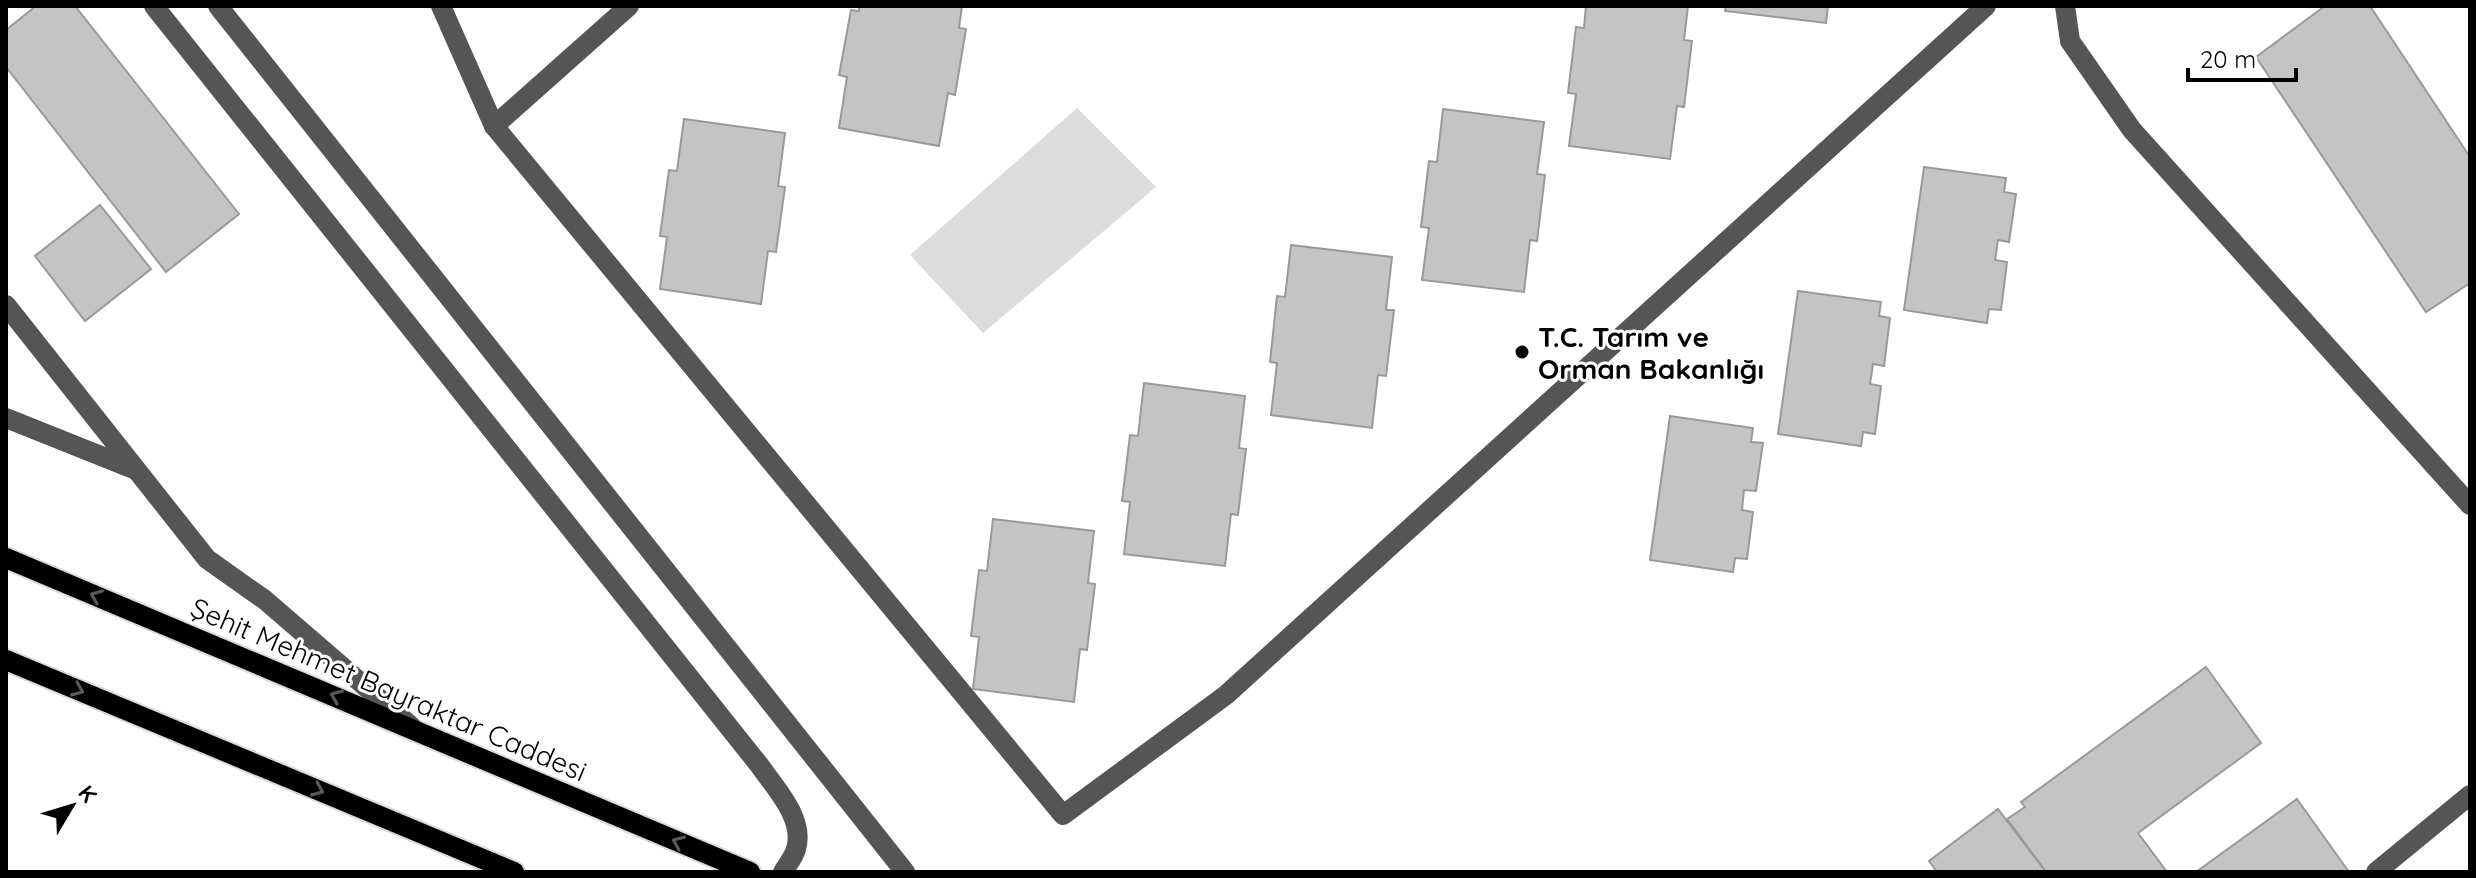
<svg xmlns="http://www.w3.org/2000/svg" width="2476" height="878" font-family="Quicksand,sans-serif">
<rect width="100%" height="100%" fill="#fff"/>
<path fill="#dcdcdc" d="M1077,108L1156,187L983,333L910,255Z"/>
<g fill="#c4c4c4" stroke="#999" stroke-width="2">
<path d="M36,6H75L239,214L166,272L6,67V30Z"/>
<path d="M859,6H962L959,28L966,29L955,95L948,93L939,146L839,128L847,77L839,75L851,10L859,11Z"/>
<path d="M1586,6H1688L1684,40L1692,41L1684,107L1677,106L1670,159L1569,146L1576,94L1568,93L1576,27L1584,28Z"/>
<path d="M1726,6H1828L1826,23L1725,11Z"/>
<path d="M2325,6H2370L2470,157V283L2426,312L2256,57Z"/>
<path d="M1443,109L1544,122L1537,174L1545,175L1537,241L1530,240L1524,292L1422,280L1429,228L1421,227L1429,161L1437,162Z"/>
<path d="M684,119L785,133L778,186L785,187L776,252L768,251L761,304L660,289L667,237L660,236L669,170L677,171Z"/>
<path d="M1924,167L2006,178L2004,192L2016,194L2009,242L1998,240L1995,260L2007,262L2001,310L1989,309L1987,323L1904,310Z"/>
<path d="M100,205L151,269L85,321L35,256Z"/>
<path d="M1291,245L1392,257L1386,310H1394L1386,376L1378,375L1372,428L1271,415L1277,363L1270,362L1277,296L1285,297Z"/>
<path d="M1798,291L1881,302L1879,316L1890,318L1884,366L1873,364L1870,384L1881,386L1875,434L1863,432L1861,446L1778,434Z"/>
<path d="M1144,383L1245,396L1239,448L1246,449L1238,515L1231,514L1225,566L1124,554L1130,502L1122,501L1130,435L1138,436Z"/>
<path d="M1670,416L1753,428L1751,442L1763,443L1756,491L1744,490L1742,510L1753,512L1747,559L1735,558L1733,572L1650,560Z"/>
<path d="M993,519L1094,531L1088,583L1095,584L1087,650L1080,649L1074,702L973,689L979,637L971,636L979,570L987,571Z"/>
<path d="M2206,667L2261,743L2138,833L2167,872H2046L2007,819L2025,807L2021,802Z"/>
<path d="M2297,799L2349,872H2196Z"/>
<path d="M1998,809L2046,872H1937L1929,861Z"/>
</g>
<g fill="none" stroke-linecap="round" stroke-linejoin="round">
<defs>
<g id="major">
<path d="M6,558L750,872"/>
<path d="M6,660L514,872"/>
</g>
</defs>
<use href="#major" stroke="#dbdbdb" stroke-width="24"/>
<g stroke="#555" stroke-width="20">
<path d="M154,6L760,766C776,789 805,819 796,849C794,857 787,865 783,872"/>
<path d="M218,6L905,872"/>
<path d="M441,6L494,126L1063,815L1226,695L1986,6"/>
<path d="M2065,6L2070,41L2132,130L2470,505"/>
<path d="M494,126L629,6"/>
<path d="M6,305L207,559L265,600L411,726"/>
<path d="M6,418L136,470"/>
<path d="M2376,872L2470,795"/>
</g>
<use href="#major" stroke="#000" stroke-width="20"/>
</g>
<defs><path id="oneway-chevron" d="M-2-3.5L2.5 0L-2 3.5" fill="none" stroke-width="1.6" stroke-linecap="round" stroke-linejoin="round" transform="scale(2)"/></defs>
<g stroke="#595959">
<use href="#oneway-chevron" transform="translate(96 596) rotate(-158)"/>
<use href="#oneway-chevron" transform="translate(78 690) rotate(23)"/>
<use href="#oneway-chevron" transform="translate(336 696) rotate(-157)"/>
<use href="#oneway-chevron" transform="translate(318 790) rotate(23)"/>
<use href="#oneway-chevron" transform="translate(678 842) rotate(-157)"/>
</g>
<circle fill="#000" stroke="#fff" stroke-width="3" cx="1522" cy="352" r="8"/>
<g text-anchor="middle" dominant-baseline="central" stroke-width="6" stroke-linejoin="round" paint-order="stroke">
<g font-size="28" font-weight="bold" fill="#000" stroke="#fff" text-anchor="start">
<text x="1538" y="336">T.C. Tarım ve<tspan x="1538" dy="32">Orman Bakanlığı</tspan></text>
</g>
<g font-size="28" fill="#000" stroke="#fff">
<text transform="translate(389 689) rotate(23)">Şehit Mehmet Bayraktar Caddesi</text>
</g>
</g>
<rect width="2476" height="878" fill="none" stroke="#000000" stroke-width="16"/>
<g transform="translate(72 806) rotate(52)" stroke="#ffffff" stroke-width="6" paint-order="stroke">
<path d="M0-6L14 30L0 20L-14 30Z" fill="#000000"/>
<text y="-12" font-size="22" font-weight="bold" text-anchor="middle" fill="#000000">K</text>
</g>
<path d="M2188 68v12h108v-12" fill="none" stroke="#000000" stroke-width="4"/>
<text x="2200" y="68" font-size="24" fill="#000000" stroke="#ffffff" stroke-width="6" paint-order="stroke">20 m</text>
</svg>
